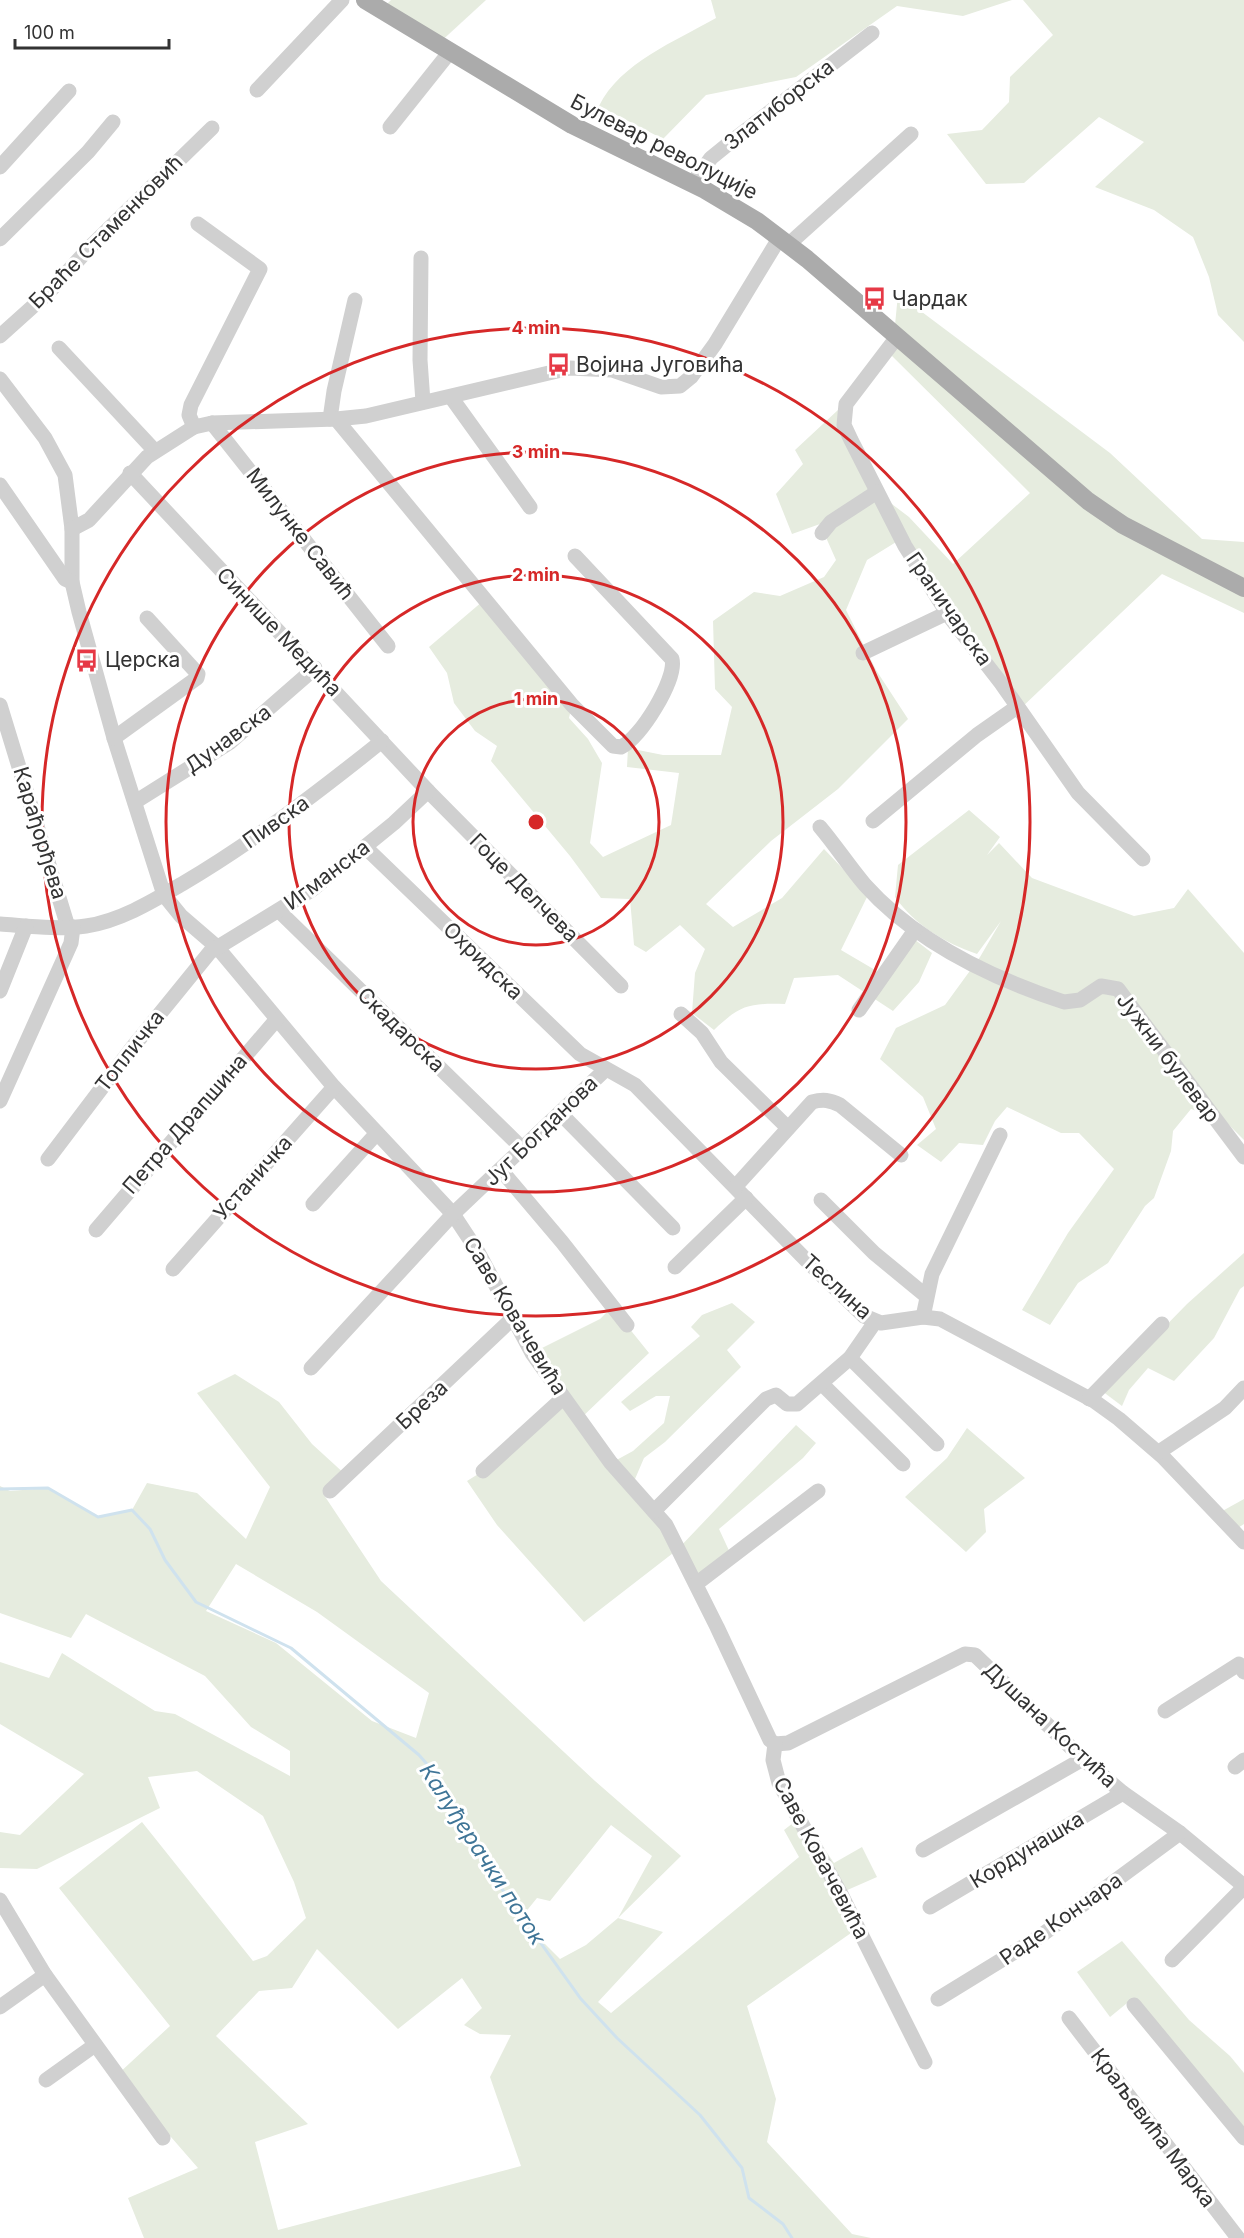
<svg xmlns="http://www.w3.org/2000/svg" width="1244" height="2238" viewBox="0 0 1244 2238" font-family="Inter,sans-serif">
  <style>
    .green { fill: #e6ecdf; fill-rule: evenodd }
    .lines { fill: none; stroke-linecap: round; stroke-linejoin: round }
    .stream { stroke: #cfe2ee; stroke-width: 3 }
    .minor { stroke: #d0d0d0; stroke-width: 15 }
    .major { stroke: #ababab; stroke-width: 18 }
    .ring { fill: none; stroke: #d62828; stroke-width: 3 }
    .labels { text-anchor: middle; stroke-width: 6; stroke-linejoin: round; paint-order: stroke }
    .street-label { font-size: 21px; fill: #333; stroke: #fff }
    .poi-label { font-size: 21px; fill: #333; stroke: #fff; text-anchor: start }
    .water-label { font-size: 22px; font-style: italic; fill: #3f7597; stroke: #fff }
    .centre { fill: #d62828; stroke: #fff; stroke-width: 3 }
    .ring-label { font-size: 18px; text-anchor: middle; font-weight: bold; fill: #d62828; stroke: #fff; stroke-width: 6; stroke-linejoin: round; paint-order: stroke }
  </style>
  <rect width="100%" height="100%" fill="#fff"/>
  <g class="green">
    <polygon points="391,0 486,0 437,45 381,10"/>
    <path d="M711,0H1012L963,16L897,6L796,77L706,95L663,139L599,106C620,63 676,41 716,18Z"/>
    <polygon points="1023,0 1244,0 1244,342 1218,315 1209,277 1193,237 1154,210 1095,187 1144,142 1099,117 1024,183 986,184 947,134 982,130 1009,102 1010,77 1053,35"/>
    <path d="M898,294L1110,453L1202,539L1244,542V613L1162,574L1019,710L901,539L867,560L846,610L876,670L908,719L838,789L771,841L706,904L733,927L782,898L824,849L868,895L841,950L887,977L914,939L932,953L919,982L893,1011L838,975L794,978L785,1004C749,1003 740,1005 714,1030L692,1013L695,973L705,949L680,925L646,952L634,945L630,899L601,898L570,856L491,761L497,746L475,731L454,703L447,673L429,647L483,601L572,705L569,718L588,739L602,763L590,843L603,857L671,825L679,773L627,767L628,748L663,755H721L732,707L715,689L713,621L754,592L780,596L824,577L836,560L820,524L792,534L776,494L803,464L795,450L838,410L880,495L909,517L953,564L1030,493L892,356Z"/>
    <path d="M969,810L1000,837L987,855L999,843L1032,878L1134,916L1174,908L1188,889L1244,953V1140L1225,1121L1191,1109L1173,1131L1171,1151L1154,1198L1145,1206L1108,1263L1078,1283L1050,1325L1022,1310L1068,1233L1114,1169L1079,1133H1061L1007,1107L995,1121L983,1145L959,1143L941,1162L917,1145L936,1129L923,1097L880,1059L896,1028L945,1005L980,957L1001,921L977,954C945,943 915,925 895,897L898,865Z"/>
    <polygon points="1244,1253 1244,1286 1240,1289 1214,1338 1174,1381 1148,1368 1129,1390 1122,1406 1102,1391 1187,1304"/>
    <polygon points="732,1303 755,1322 727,1350 741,1367 665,1442 644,1458 632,1486 678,1549 796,1425 816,1443 803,1458 719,1529 732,1557 696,1584 677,1550 584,1622 497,1525 467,1481 483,1471 563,1398 532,1353 600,1319 612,1307 649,1353 579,1420 611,1463 633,1451 664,1423 670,1396 656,1396 630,1411 621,1402 700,1336 691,1327 702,1315"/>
    <path d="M235,1374L279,1402L312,1444L347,1476L324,1495L381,1581L595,1781L681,1856L618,1918L663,1932L598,2002L611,2013L799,1857L784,1830L802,1816L834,1863L862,1847L877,1877L836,1895L851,1933L747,2006L776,2099L767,2142L852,2234L871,2238H144L128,2198L198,2168L117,2075L170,2026L59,1888L142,1822L253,1961L267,1956L306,1918L294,1882L263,1816L197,1771L148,1777L160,1808L37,1869L0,1868V1832L20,1835L84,1774L0,1724V1662L49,1678L62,1653L155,1711L175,1714L290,1776V1751L251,1727L205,1676L86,1614L71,1638L0,1613V1486L10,1491L48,1488L98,1517L132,1510L147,1483L197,1493L246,1539L270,1487L197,1393ZM236,1564L317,1612L429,1693L416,1738L372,1721L276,1643L206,1611ZM611,1825L652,1856L618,1918L586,1945L560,1959L520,1919L537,1898L550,1901ZM317,1949L398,2029L462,1978L482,2008L464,2025L480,2034L511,2035L490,2077L521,2166L278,2230L255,2142L308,2124L216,2036L259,1991L292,1988Z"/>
    <polygon points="967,1428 1025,1478 984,1509 986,1532 966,1552 905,1497 947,1458"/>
    <polygon points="1244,1499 1244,1524 1233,1531 1217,1514"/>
    <polygon points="1122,1941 1189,2020 1230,2056 1244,2073 1244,2135 1132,1999 1110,2017 1077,1972"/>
  </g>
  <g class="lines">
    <polyline class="stream" points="0,1489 48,1488 98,1517 132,1510 150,1529 165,1560 196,1602 291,1648 419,1755 440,1779 502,1889 581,1999 617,2038 700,2115 742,2168 749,2198 783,2224 792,2238"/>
    <g class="minor">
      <polyline points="257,90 342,0"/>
      <polyline points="390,127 449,53"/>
      <polyline points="0,167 69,91"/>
      <polyline points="692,184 711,158 727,145 872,33"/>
      <polyline points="0,239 88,152 113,122"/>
      <polyline points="789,244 911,134"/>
      <polyline points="421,258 420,360 423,402"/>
      <polyline points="0,336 49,292 92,245 212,128"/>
      <polyline points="897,337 846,404 844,425 851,440 905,546 949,616 1001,683 1078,793 1143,859"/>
      <polyline points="59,348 155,451"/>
      <polyline points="0,379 45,438 65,475 72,529 72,582 79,612 114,738 164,895 181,916 217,947 334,1087 453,1214 478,1252 532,1353 611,1463 666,1525 717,1627 770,1740 775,1744"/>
      <polyline points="451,397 530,507"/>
      <polyline points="330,419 334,391 355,300"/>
      <path d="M336,419L572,705L613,746L621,747C640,739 677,679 672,659L575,556"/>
      <polyline points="212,423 388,646"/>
      <polyline points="194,427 189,415 191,405 260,269 198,224"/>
      <polyline points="130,473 428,791 621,986"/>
      <polyline points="0,485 65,579 72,582"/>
      <polyline points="72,529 89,520 147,457 194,427 212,423 336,419 366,416 570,368 612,370 661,387 680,386 691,377 715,344 780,237"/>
      <polyline points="822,533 831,522 877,492"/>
      <polyline points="863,653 947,613"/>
      <polyline points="0,705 68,927"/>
      <polyline points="114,738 197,678 198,674 147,618"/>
      <polyline points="135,802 229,743 315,668"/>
      <polyline points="873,821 977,735 1017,707"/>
      <path d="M820,827C836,846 849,866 865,885C917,943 991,978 1064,1002L1080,1000L1101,986L1118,989L1244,1157"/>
      <polyline points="365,847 580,1054 635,1085 810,1264 864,1316 881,1323 923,1317 940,1319 1094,1401 1119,1419 1163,1457 1244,1542"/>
      <polyline points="280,912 522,1148"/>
      <path d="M0,924C28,926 59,930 86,926C120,921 153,901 182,884C253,842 317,793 382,741"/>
      <polyline points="0,991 26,926"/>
      <polyline points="859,1010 915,930"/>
      <polyline points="681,1014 702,1033 721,1062 788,1128"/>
      <polyline points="0,1101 71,943 73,927"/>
      <polyline points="560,1113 673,1228"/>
      <polyline points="48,1159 132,1048 210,952 313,889 394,823 428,791"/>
      <polyline points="501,1170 562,1242 627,1325"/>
      <path d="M736,1186L812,1102C823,1099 830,1100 840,1105L901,1155"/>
      <polyline points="821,1200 874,1253 925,1295"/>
      <polyline points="313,1204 377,1133"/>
      <polyline points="96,1230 276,1020"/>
      <polyline points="675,1267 746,1198"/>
      <polyline points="173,1269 334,1087"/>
      <polyline points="923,1317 932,1274 1000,1135"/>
      <polyline points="850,1358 937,1444"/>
      <polyline points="311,1368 453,1214 605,1070"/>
      <polyline points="822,1384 903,1464"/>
      <polyline points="1089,1399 1162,1324"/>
      <polyline points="1159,1452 1225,1408 1244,1388"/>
      <polyline points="483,1471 563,1398"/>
      <polyline points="330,1491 513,1318"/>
      <polyline points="654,1511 766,1399 776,1395 787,1404 797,1404 850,1358 875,1322"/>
      <polyline points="696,1584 818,1491"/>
      <polyline points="1165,1711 1239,1664 1244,1672"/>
      <polyline points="775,1744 788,1743 965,1654 975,1655 1083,1759 1123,1793 1180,1833 1244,1886"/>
      <polyline points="775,1744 773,1760 779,1783 842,1896 925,2062"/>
      <polyline points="1235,1767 1244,1760"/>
      <polyline points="923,1850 1083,1759"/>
      <polyline points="0,1900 45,1975 163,2138"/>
      <polyline points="930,1907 1123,1793"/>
      <polyline points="1172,1960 1244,1887"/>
      <polyline points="938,1999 1039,1937 1180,1833"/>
      <polyline points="1134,2005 1244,2138"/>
      <polyline points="0,2007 45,1975"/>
      <polyline points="1069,2018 1238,2238"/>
      <polyline points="46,2080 95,2045"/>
    </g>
    <polyline class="major" points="365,0 572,125 705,190 757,221 807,259 1088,501 1123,525 1244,588"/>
  </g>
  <g class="ring">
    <circle cx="536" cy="822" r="123"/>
    <circle cx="536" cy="822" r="247"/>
    <circle cx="536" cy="822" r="370"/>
    <circle cx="536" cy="822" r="494"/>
  </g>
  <defs>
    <symbol id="bus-bare" viewBox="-9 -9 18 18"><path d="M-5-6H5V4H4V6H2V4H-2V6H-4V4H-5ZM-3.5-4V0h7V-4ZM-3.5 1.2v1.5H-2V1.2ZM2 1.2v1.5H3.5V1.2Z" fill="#e63946" stroke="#fff" stroke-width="2.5" paint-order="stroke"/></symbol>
  </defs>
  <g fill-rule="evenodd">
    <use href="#bus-bare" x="858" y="282" width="33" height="33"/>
    <use href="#bus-bare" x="542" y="348" width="33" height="33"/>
    <use href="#bus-bare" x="70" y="644" width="33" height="33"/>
  </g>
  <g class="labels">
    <g class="street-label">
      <text transform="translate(779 105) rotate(-38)" y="7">Златиборска</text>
      <text transform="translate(664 147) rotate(27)" y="7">Булевар револуције</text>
      <text transform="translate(106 232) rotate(-45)" y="7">Браће Стаменковић</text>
      <text transform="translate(300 534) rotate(52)" y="7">Милунке Савић</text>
      <text transform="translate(949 609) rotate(55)" y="7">Граничарска</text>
      <text transform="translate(279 632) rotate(46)" y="7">Синише Медића</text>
      <text transform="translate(228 739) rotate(-36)" y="7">Дунавска</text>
      <text transform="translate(276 822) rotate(-35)" y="7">Пивска</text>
      <text transform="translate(40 833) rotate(73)" y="7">Карађорђева</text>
      <text transform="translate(327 875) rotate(-37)" y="7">Игманска</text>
      <text transform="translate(524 888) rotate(45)" y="7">Гоце Делчева</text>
      <text transform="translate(483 961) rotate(44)" y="7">Охридска</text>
      <text transform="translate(401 1030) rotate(44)" y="7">Скадарска</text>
      <text transform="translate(130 1051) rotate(-52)" y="7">Топличка</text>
      <text transform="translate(1168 1058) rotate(53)" y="7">Јужни булевар</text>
      <text transform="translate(185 1124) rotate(-49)" y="7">Петра Драпшина</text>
      <text transform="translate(541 1131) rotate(-44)" y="7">Југ Богданова</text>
      <text transform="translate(253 1178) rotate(-48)" y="7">Устаничка</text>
      <text transform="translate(837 1287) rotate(42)" y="7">Теслина</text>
      <text transform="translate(515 1316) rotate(59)" y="7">Саве Ковачевића</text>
      <text transform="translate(422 1405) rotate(-43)" y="7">Бреза</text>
      <text transform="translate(1050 1725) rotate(43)" y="7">Душана Костића</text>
      <text transform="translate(1027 1850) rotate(-31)" y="7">Кордунашка</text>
      <text transform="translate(821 1858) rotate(62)" y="7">Саве Ковачевића</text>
      <text transform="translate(1061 1919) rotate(-35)" y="7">Раде Кончара</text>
      <text transform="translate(1153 2128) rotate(53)" y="7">Краљевића Марка</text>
    </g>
    <g class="poi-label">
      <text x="892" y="306">Чардак</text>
      <text x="576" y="372">Војина Југовића</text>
      <text x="105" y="667">Церска</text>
    </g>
    <g class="water-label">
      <text transform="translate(483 1854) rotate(57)" y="8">Калуђерачки поток</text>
    </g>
  </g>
  <circle cx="536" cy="822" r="9" class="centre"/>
  <g class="ring-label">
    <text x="536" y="334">4 min</text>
    <text x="536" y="458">3 min</text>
    <text x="536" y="581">2 min</text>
    <text x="536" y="705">1 min</text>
  </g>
  <path d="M15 39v9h154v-9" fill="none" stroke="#333333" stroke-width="3"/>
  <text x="24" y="39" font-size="18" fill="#333333" stroke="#ffffff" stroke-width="4.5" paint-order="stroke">100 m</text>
</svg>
